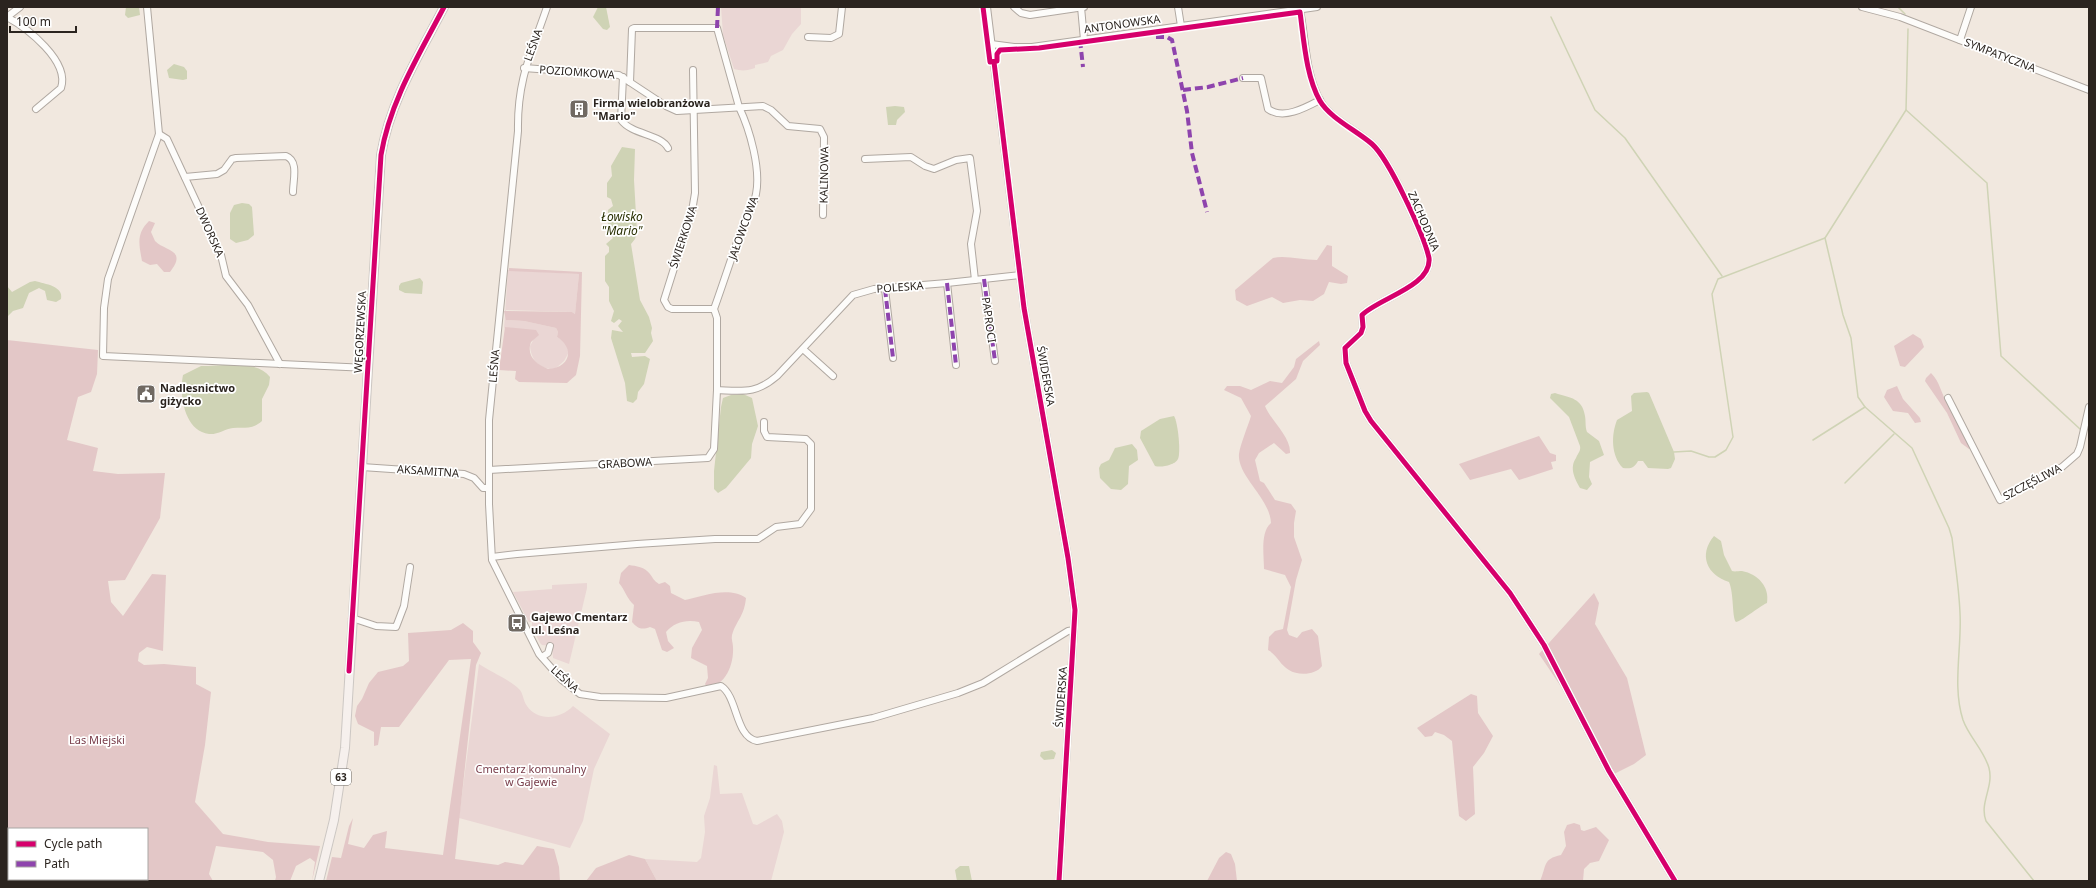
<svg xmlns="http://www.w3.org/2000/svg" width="2096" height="888" viewBox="0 0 2096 888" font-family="'Noto Sans',sans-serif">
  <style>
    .green { fill: #ead6d4 }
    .forest { fill: #e3c7c7 }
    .water { fill: #cfd3b5 }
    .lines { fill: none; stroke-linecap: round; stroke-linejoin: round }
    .stream { stroke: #cfd3b5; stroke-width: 1.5 }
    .minor-casing { stroke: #b0a8a1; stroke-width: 8 }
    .major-casing { stroke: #ccc7c3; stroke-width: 10 }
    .minor { stroke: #fdfcfa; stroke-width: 6 }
    .major { stroke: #f6f0ed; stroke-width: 8 }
    .quiet { stroke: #8e44ad; stroke-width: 4; stroke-dasharray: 8 4; stroke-linecap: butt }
    .cycleway-casing { stroke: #fff; stroke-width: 8 }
    .cycleway { stroke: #d6006c; stroke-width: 5 }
    .labels { text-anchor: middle; stroke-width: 3.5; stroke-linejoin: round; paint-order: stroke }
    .shield { fill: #fff; stroke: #6b6662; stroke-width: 1 }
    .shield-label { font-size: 10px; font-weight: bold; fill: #2b241f }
    .street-label { font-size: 11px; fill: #2b241f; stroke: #fff }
    .poi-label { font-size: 11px; font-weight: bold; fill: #2b241f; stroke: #fff; text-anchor: start }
    .park-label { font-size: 11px; fill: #793e4b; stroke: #fff }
    .water-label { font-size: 12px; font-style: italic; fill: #282f01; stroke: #fff }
  </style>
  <rect width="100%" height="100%" fill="#f1e8df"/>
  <g class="green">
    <path d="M721,7H801V24L792,34L783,50L771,56L768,62L755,65V68C747,71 741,71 734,69L723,35Z"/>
    <path d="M508,270L579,274L575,314L572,312L506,310V320L524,321L556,328L558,332L557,337L567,343L569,352L564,361L555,369C540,370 531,360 530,346L535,337L505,327L504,329Z"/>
    <polygon points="587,583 587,588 569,664 553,658 552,646 542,645 540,643 532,627 532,622 529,622 513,592 552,589 552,585"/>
    <path d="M479,664C488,670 513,682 519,689C523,692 523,701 527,706C538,722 561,719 573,706L610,734L594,769L583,821L570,848L459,818Z"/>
    <polygon points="714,765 717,766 720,794 742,793 753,824 757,825 777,814 782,821 784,832 771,881 657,881 645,859 697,862 701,858 705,832 704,816 710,798"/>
  </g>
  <g class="forest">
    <path d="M149,221L155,223L151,232C152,234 154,239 155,241C164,251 188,249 170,272H164L157,264L150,265L142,261C139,244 136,234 149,221Z"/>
    <path d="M1327,245L1332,246V266L1348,276L1347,283L1341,284L1329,282L1324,294L1313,301L1300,300L1283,303L1272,297L1247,306L1236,300L1235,290L1273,258C1285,255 1302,260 1317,260Z"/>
    <path d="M509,268L582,272L580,356L576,375L567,383L519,382L515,379L516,371L499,370L505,327L536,330L539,335L531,342C526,356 536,364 548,369C569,368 576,349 557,337L558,332L556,328L524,321L506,320L504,311L572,312L575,314L579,274L509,271Z"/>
    <polygon points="1913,334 1921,339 1924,347 1905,367 1900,366 1894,346"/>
    <polygon points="7,340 98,350 97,374 91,392 78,397 67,440 98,448 93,471 118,474 165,473 160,518 125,580 108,581 111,602 123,616 152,574 166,575 163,651 147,647 139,653 138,661 144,665 164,664 196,667 196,684 211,692 205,745 195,802 223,834 268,842 320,846 312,881 315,862 310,858 296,866 290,881 275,881 276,877 273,860 263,852 216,846 209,874 213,881 98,881 98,879 147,879 147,829 9,829 9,879 88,879 85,881 7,881"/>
    <path d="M1319,341L1320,345L1303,361L1296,379L1265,406C1271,421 1291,437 1290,453L1286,454L1274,443L1259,453L1255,460L1260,481L1264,483L1275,500L1291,504L1296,511L1294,523V537L1302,560L1296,580L1287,630L1289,635L1297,638L1302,632L1312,629L1318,636L1322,666C1316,675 1298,676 1289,670C1280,665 1277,655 1268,650L1269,637L1275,631L1283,629L1291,587L1285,575L1264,569C1264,556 1260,532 1271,523C1270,498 1237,476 1239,454C1240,445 1248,426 1251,416L1241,398L1224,390L1227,386H1240L1251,390L1270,381L1282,383L1294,367L1296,359Z"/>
    <path d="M1931,373C1940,382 1941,393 1947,403C1956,418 1970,428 1975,445L1969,449L1961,443L1947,413L1925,381L1926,378Z"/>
    <polygon points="1897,386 1903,399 1920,418 1921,422 1915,423 1908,413 1893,411 1884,397 1887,390"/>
    <polygon points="1539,436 1550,453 1556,455 1556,461 1551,462 1553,469 1519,480 1511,469 1470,480 1459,464"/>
    <path d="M629,565C636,566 645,567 650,574C653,578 654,581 659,584L665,582L670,586L671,593L685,600C703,596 729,586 746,598C744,617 737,619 732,635C731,639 733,643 733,647C734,664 726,686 707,687L705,684L708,678L707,666L691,658L692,648L702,630L699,622C687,619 674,622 666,632L668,641L674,648L667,652L662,650L655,629L650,627C642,630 638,629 632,622L634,605C627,599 625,590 619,583L621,573Z"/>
    <polygon points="1594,593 1599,603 1595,624 1627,678 1646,755 1634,764 1610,776 1564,691 1539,654"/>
    <polygon points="463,623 473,631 473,642 481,653 476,665 455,859 498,865 505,862 523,865 537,846 554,849 559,867 560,881 326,881 332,857 341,858 349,826 353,818 348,844 364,848 373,835 387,831 385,848 443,855 471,659 449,660 399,727 381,727 378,745 374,746 374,732 358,724 355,716 357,706 362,699 369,683 378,672 403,666 409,661 408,633 451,630"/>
    <polygon points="1471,694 1477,696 1478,713 1493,736 1484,753 1473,767 1475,814 1466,821 1459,816 1452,741 1444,735 1435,732 1432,736 1425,737 1417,728"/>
    <path d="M1574,823L1580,825L1581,830L1584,831L1596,827L1609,840L1599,861L1590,863L1584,869L1583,881H1540C1547,866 1542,859 1561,855L1566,846L1564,832L1567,825Z"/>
    <polygon points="1226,852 1231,854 1235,864 1237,881 1207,881 1219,858"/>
    <polygon points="629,855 645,859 657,881 586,881 596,868"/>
  </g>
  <g class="water">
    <polygon points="126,7 139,7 140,15 128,18 125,15"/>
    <polygon points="598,7 606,7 610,27 607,30 603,29 593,17"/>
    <polygon points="174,64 184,67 187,71 187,79 183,80 169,78 167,70"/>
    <polygon points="895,106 904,107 905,112 897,120 896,125 888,125 886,107"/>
    <polygon points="622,147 635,149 634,180 637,232 635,239 631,244 640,300 649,317 652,328 651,333 653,341 645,353 631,353 632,357 645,356 650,359 644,384 638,392 637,399 633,403 627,401 625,383 611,338 612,330 623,332 618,326 622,321 619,319 614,323 611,321 614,311 609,301 609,287 605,281 605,256 609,252 609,247 606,244 613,238 608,231 608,210 613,206 611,199 607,197 607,183 612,176 611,166"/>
    <polygon points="242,203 249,204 252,207 254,235 248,240 236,243 230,239 230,213 234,205"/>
    <polygon points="420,278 423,282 422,294 405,293 399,290 399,286 401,283"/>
    <path d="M35,281C45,284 64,286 61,299L56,302L47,300L45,291L39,288L29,293L23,308L13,311L7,317V286L12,292L30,282Z"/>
    <path d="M201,366C222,366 256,359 270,377L269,385L262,399V421C252,430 244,427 233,428C225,429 217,435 209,434C184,431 179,394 183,375Z"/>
    <path d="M1647,392L1649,393L1674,452L1675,459L1671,468L1668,469L1648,468L1643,461H1638C1634,468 1631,469 1623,468C1611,456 1611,435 1617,420L1632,411L1631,396L1634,393Z"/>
    <path d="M1555,393C1571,398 1582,398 1585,416C1586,421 1585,427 1587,432L1599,441L1604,455L1590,462L1589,477L1592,484L1587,490L1580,488C1575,479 1569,468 1576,458C1578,453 1581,451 1580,446L1569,417L1550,398L1551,394Z"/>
    <polygon points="743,394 752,398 758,426 752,444 751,458 726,488 718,493 714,489 714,471 721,407 723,398 731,395"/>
    <path d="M1174,416C1178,422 1181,453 1178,459C1175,465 1161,468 1155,466L1140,438L1141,431L1160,419Z"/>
    <polygon points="1132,444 1137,450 1138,460 1129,466 1128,484 1121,490 1111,489 1100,478 1099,468 1101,464 1109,460 1115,448"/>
    <path d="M1714,536L1721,541L1724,555L1732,571C1735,572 1738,571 1742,571C1758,574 1770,587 1767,603C1758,607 1741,622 1736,622C1732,618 1734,593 1729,582C1707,575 1698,555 1714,536Z"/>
    <polygon points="1052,750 1056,753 1054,759 1044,760 1040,756 1041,752"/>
    <polygon points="960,866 969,866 972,881 957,881 955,870"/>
  </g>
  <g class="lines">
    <g class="stream">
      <polyline points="1898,7 1905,14"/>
      <polyline points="1551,17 1595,110 1625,138 1722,276"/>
      <polyline points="1908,29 1906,110 1987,183 2001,356 2080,429"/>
      <path d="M1906,110L1825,238L1843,315L1851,338L1858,397L1865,407L1912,448L1949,528L1952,538C1955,563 1959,588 1960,613C1962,648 1952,686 1963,720C1969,737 1984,750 1989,768C1994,787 1979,803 1986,821L2034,881"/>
      <polyline points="1813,440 1865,407"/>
      <polyline points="1674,452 1691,451 1709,457 1715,457 1726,450 1733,437 1712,294 1718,279 1825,238"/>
      <polyline points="1845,483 1894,434"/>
    </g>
    <defs>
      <g id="minor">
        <polyline points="147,7 159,134 108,279 104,308 103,356 368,368"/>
        <path d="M547,7C531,54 517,80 518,131L489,420V504L492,560L539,654L562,680L580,694L600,697L666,698L721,686C738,697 735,737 757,741L873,718L958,693L983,683L1068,631L1074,630"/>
        <polyline points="987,7 1024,308 1068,558 1075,610 1059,881"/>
        <polyline points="1014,7 1021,13 1030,15 1084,7"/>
        <polyline points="1081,7 1084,40"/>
        <polyline points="1178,7 1181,26"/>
        <polyline points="1862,7 1900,17 2089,90"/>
        <path d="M1300,10C1306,40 1305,75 1321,102C1330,118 1358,131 1372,144C1389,159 1424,235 1429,258C1432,286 1379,298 1362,315L1363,327L1361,333L1345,348L1346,363L1365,411L1371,421L1510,593L1544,645L1609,771L1675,881"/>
        <path d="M7,17C27,28 70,61 61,88L36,109"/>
        <polyline points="7,17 20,7"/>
        <polyline points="808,37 831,38 839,34 842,7"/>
        <polyline points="1960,40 1971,7"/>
        <polyline points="991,44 1014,47 1032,47 1317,7"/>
        <polyline points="524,68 619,75 666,106 677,111 763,106 771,110 788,126 820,129 824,137 823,215"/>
        <polyline points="693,70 695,193 692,211 664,300 668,307 672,309 714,309"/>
        <path d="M623,77L621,120C632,135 661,134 668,148"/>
        <path d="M1243,78H1261L1268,109C1283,120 1305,108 1320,100"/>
        <polyline points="159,134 167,139 221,255 226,276 248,305 280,364"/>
        <polyline points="865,159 911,157 925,166 934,169 956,160 970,158 977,211 971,244 975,280"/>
        <path d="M185,177L217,174L224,170L232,159L236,158L286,156C299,161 293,180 293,192"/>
        <polyline points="984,279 995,361"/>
        <polyline points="947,283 956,365"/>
        <polyline points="885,289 893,358"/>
        <polyline points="803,349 833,376"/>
        <path d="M717,390C744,391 756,394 777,376L853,295L874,289L947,283L1020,275"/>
        <polyline points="1948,398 2000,500 2062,467 2077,454 2080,447 2089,407"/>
        <polyline points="362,467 464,474 474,478 483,488 489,488"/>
        <path d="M489,470L708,458L714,449L717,390V318L714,309C724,281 733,253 743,225C747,214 754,206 756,194C761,169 750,130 739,107L717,28H634L632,29L630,82"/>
        <polyline points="492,557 517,554 637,544 715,539 758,539 776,527 800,524 811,509 811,444 806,439 767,437 764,431 764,422"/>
        <polyline points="352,618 376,626 396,627 404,606 410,567"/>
        <polyline points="542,657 548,653 550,646"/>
      </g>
      <path id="major" d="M319,881L334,820L345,748L381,155C390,101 419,55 444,7"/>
    </defs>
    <use href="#minor" class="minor-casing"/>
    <use href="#major" class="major-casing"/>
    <use href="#minor" class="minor"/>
    <use href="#major" class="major"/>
    <g class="quiet">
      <polyline points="717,28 718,7"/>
      <polyline points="1156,37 1167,37 1172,40 1187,111 1192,153 1207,212"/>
      <polyline points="1080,40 1083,67"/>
      <polyline points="1183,90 1208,87 1243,78"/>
      <polyline points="984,279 995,361"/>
      <polyline points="947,283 956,365"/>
      <polyline points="885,289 893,358"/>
    </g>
    <defs>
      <g id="cycleway">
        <path d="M983,7L990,62L997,61V54L1000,50L1039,48L1300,12C1304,41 1306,76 1320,101C1330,118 1357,131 1372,144C1389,159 1424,235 1429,258C1432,286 1379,298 1362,315L1363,327L1361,333L1345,348L1346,363L1365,411L1371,421L1510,593L1544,645L1609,771L1675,881"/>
        <polyline points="994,62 1024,308 1068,558 1075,610 1059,881"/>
        <path d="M349,671L381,155C390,101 419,55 444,7"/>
      </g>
    </defs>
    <use href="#cycleway" class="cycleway-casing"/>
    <use href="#cycleway" class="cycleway"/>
  </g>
  <defs>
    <symbol id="building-square" viewBox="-11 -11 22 22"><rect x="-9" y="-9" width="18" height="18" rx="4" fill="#706962" stroke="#fff"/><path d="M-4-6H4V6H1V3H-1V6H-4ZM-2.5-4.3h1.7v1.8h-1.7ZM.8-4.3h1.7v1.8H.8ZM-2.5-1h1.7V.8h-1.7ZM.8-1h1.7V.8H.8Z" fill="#fff"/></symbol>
    <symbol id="civic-square" viewBox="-11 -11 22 22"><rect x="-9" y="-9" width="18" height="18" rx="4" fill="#706962" stroke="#fff"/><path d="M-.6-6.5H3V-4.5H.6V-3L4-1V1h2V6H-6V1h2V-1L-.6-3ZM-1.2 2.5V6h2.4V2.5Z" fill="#fff"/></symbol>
    <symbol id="bus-square" viewBox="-11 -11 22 22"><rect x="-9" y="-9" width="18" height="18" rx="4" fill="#706962" stroke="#fff"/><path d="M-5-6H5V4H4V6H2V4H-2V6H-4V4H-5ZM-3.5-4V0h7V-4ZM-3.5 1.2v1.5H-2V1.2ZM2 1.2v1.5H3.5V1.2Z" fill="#fff"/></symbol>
  </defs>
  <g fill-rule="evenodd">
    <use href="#building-square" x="568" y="98" width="22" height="22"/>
    <use href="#civic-square" x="135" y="383" width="22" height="22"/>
    <use href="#bus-square" x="506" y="612" width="22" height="22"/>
  </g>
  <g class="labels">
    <rect class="shield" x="331" y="769" width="20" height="16" rx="3"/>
    <g class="shield-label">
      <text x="341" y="781">63</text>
    </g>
    <g class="street-label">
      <text transform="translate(1122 24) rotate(-8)" y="4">ANTONOWSKA</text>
      <text transform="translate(533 45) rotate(-70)" y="4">LEŚNA</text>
      <text transform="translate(2000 55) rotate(21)" y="4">SYMPATYCZNA</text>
      <text transform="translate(577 72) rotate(4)" y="4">POZIOMKOWA</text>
      <text transform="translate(824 175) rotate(-89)" y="4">KALINOWA</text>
      <text transform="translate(1424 221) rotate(67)" y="4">ZACHODNIA</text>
      <text transform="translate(743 228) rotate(-70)" y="4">JAŁOWCOWA</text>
      <text transform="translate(210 232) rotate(66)" y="4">DWORSKA</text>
      <text transform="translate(683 237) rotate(-72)" y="4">ŚWIERKOWA</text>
      <text transform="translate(900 287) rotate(-4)" y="4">POLESKA</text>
      <text transform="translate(989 320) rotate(82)" y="4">PAPROCI</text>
      <text transform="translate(360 332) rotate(-87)" y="4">WĘGORZEWSKA</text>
      <text transform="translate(494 366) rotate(-85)" y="4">LEŚNA</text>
      <text transform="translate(1046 376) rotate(80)" y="4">ŚWIDERSKA</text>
      <text transform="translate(625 463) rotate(-3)" y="4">GRABOWA</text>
      <text transform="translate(428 471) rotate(4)" y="4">AKSAMITNA</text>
      <text transform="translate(2032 482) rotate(-28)" y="4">SZCZĘŚLIWA</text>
      <text transform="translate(565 679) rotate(42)" y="4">LEŚNA</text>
      <text transform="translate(1061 697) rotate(-86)" y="4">ŚWIDERSKA</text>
    </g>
    <g class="poi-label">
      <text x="593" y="107">Firma wielobranżowa<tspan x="593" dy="13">"Mario"</tspan></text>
      <text x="160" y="392">Nadlesnictwo<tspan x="160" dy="13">giżycko</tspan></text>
      <text x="531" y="621">Gajewo Cmentarz<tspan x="531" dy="13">ul. Leśna</tspan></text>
    </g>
    <g class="park-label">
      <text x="97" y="744">Las Miejski</text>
      <text x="531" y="773">Cmentarz komunalny<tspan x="531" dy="13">w Gajewie</tspan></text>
    </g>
    <g class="water-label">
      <text x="622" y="221">Łowisko<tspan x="622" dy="14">"Mario"</tspan></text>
    </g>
  </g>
  <rect width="2096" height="888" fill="none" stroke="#2b241f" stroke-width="16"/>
  <rect x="8" y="828" width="140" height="52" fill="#ffffff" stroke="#aaa7a5"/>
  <rect x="16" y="841" width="20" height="6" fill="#d6006c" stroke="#aaa7a5"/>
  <text x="44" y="848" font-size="12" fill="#2b241f">Cycle path</text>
  <rect x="16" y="861" width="20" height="6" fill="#8e44ad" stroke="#aaa7a5"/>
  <text x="44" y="868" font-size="12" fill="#2b241f">Path</text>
  <path d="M10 26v6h66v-6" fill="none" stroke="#2b241f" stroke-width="2"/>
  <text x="16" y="26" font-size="12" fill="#2b241f" stroke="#ffffff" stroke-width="3" paint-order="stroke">100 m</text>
</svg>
